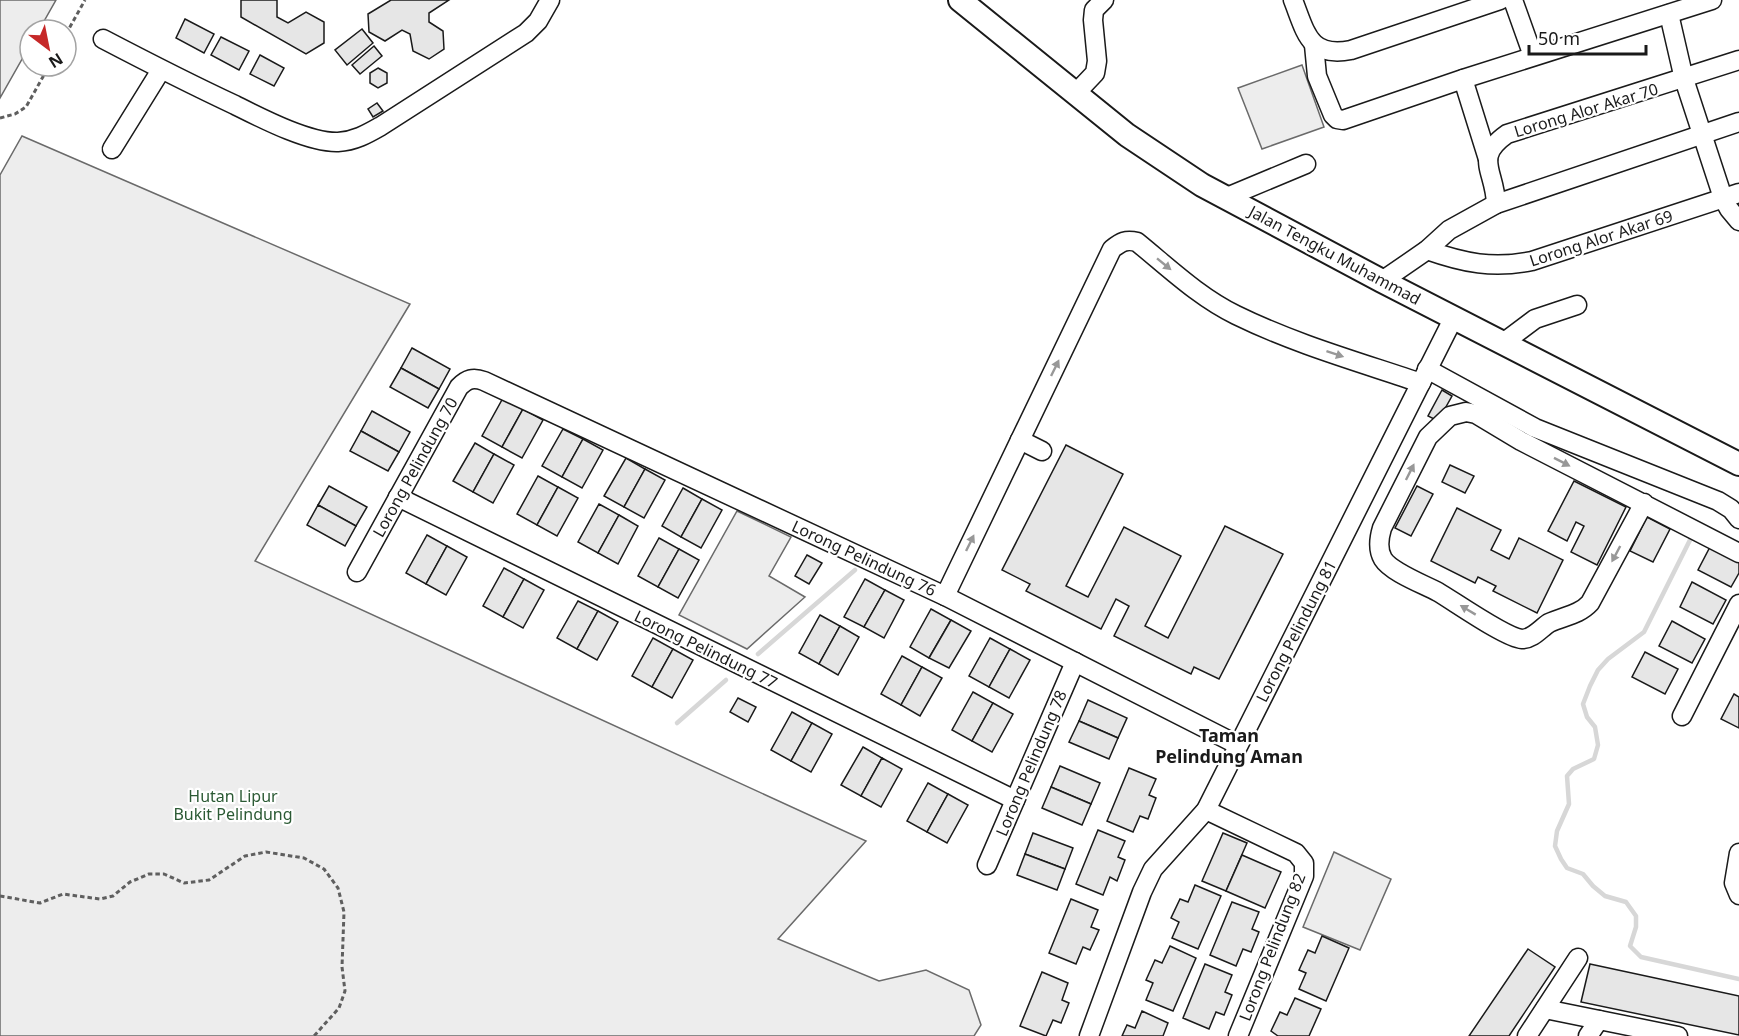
<svg xmlns="http://www.w3.org/2000/svg" width="1739" height="1036" viewBox="0 0 1739 1036" font-family="'Noto Sans',sans-serif">
  <style>
    .built { fill: #ededed; stroke: #6a6a6a; stroke-width: 1.5 }
    .lines { fill: none; stroke-linecap: round; stroke-linejoin: round }
    .stream { stroke: #d7d7d7; stroke-width: 4.5 }
    .building { fill: #e6e6e6; stroke: #1a1a1a; stroke-width: 1.5 }
    .minor-casing { stroke: #1a1a1a; stroke-width: 21 }
    .major-casing { stroke: #1a1a1a; stroke-width: 26 }
    .path { stroke: #5f5f5f; stroke-width: 3; stroke-dasharray: 4.5 3; stroke-linecap: butt }
    .minor { stroke: #fff; stroke-width: 18 }
    .major { stroke: #fff; stroke-width: 22 }
    .oneway { fill: #989898 }
    .labels { text-anchor: middle; stroke-width: 4.5; stroke-linejoin: round; paint-order: stroke }
    .street-label { font-size: 16px; fill: #1a1a1a; stroke: #fff }
    .park-label { font-size: 16px; fill: #2b5a34; stroke: #fff }
    .neighbourhood-label { font-size: 18px; font-weight: bold; fill: #1a1a1a; stroke: #fff }
  </style>
  <rect width="100%" height="100%" fill="#fff"/>
  <g class="built">
    <polygon points="0,0 56,0 39,30 30,30 30,45 0,98"/>
    <polygon points="1302,65 1324,127 1262,149 1238,88"/>
    <polygon points="22,136 410,304 255,561 866,841 778,939 879,981 926,970 969,990 981,1025 974,1036 0,1036 0,175"/>
    <polygon points="737,511 791,537 769,576 805,597 747,649 679,615"/>
    <polygon points="1334,852 1391,879 1360,950 1303,927"/>
  </g>
  <g class="lines">
    <g class="stream">
      <polyline points="1693,534 1644,632 1608,659 1598,670 1590,686 1583,704 1587,717 1595,727 1598,745 1594,759 1573,769 1567,776 1569,804 1557,831 1555,846 1561,859 1567,868 1583,874 1593,886 1605,896 1626,902 1636,916 1636,927 1630,946 1641,957 1739,979"/>
      <polyline points="758,654 855,570"/>
      <polyline points="677,723 726,680"/>
    </g>
  </g>
  <g class="building">
    <polygon points="241,0 277,0 277,17 288,23 306,12 324,22 324,43 306,54 241,17"/>
    <polygon points="391,0 449,0 429,13 429,22 443,31 444,49 429,59 413,51 410,34 402,30 385,41 369,32 368,14"/>
    <polygon points="185,19 214,34 204,53 176,38"/>
    <polygon points="362,29 373,43 347,65 335,50"/>
    <polygon points="221,37 249,51 239,70 211,55"/>
    <polygon points="374,46 382,56 360,74 352,65"/>
    <polygon points="260,55 284,68 274,86 250,74"/>
    <polygon points="378,68 387,73 387,83 378,88 370,83 370,73"/>
    <polygon points="377,103 383,111 373,117 368,109"/>
    <polygon points="412,348 450,369 439,389 401,368"/>
    <polygon points="401,368 439,389 428,408 390,387"/>
    <polygon points="1442,390 1452,396 1438,421 1428,416"/>
    <polygon points="503,398 523,409 502,447 482,436"/>
    <polygon points="523,409 543,420 522,458 502,447"/>
    <polygon points="372,411 410,432 399,452 361,431"/>
    <polygon points="563,429 583,439 562,477 542,466"/>
    <polygon points="361,431 399,452 388,471 350,451"/>
    <polygon points="583,439 603,450 582,488 562,477"/>
    <polygon points="475,443 494,454 473,492 453,481"/>
    <polygon points="1066,445 1123,474 1066,586 1088,597 1124,527 1181,556 1145,626 1168,638 1225,526 1283,554 1219,679 1194,667 1191,674 1114,636 1129,606 1116,599 1101,629 1026,591 1030,584 1002,570"/>
    <polygon points="494,454 514,465 493,503 473,492"/>
    <polygon points="626,458 645,469 624,507 604,496"/>
    <polygon points="1450,465 1474,476 1465,493 1442,482"/>
    <polygon points="645,469 665,480 644,518 624,507"/>
    <polygon points="538,476 558,487 537,525 517,514"/>
    <polygon points="1574,481 1626,507 1597,565 1571,552 1584,526 1576,522 1567,541 1548,531"/>
    <polygon points="329,486 367,507 356,526 318,505"/>
    <polygon points="1417,486 1433,494 1411,536 1395,528"/>
    <polygon points="558,487 578,498 557,536 537,525"/>
    <polygon points="683,488 702,499 681,537 662,526"/>
    <polygon points="702,499 722,510 701,548 681,537"/>
    <polygon points="599,504 619,515 598,553 578,542"/>
    <polygon points="318,505 356,526 345,546 307,525"/>
    <polygon points="1457,508 1501,530 1491,550 1509,559 1519,538 1563,560 1537,613 1493,591 1496,586 1478,577 1475,583 1431,561"/>
    <polygon points="619,515 638,526 618,564 598,553"/>
    <polygon points="1647,517 1670,529 1653,562 1630,551"/>
    <polygon points="427,535 447,546 426,584 406,573"/>
    <polygon points="659,538 679,549 658,587 638,576"/>
    <polygon points="1711,545 1739,560 1739,573 1731,587 1698,570"/>
    <polygon points="447,546 467,557 446,595 426,584"/>
    <polygon points="679,549 699,560 678,598 658,587"/>
    <polygon points="807,555 822,563 809,584 795,576"/>
    <polygon points="504,568 524,579 503,617 483,606"/>
    <polygon points="524,579 544,590 523,628 503,617"/>
    <polygon points="865,579 885,590 864,627 844,617"/>
    <polygon points="1692,582 1726,600 1713,624 1680,607"/>
    <polygon points="885,590 904,600 884,638 864,627"/>
    <polygon points="578,601 598,611 577,649 557,638"/>
    <polygon points="931,609 951,620 929,658 910,647"/>
    <polygon points="598,611 618,622 597,660 577,649"/>
    <polygon points="820,615 840,626 819,664 799,653"/>
    <polygon points="951,620 971,631 949,668 929,658"/>
    <polygon points="1672,621 1705,639 1692,663 1659,646"/>
    <polygon points="840,626 859,637 838,675 819,664"/>
    <polygon points="653,638 673,649 652,687 632,676"/>
    <polygon points="990,638 1010,649 989,687 969,676"/>
    <polygon points="673,649 693,660 672,698 652,687"/>
    <polygon points="1010,649 1030,660 1009,698 989,687"/>
    <polygon points="1645,652 1678,669 1665,694 1632,677"/>
    <polygon points="902,656 922,667 901,705 881,694"/>
    <polygon points="922,667 942,678 920,716 901,705"/>
    <polygon points="973,692 993,703 972,741 952,730"/>
    <polygon points="1734,694 1739,697 1739,728 1721,719"/>
    <polygon points="738,698 756,707 748,722 730,712"/>
    <polygon points="1088,700 1127,718 1118,738 1079,721"/>
    <polygon points="993,703 1013,714 992,752 972,741"/>
    <polygon points="792,712 812,723 791,761 771,750"/>
    <polygon points="1079,721 1118,738 1109,759 1069,742"/>
    <polygon points="812,723 832,734 811,772 791,761"/>
    <polygon points="863,747 882,758 861,796 841,785"/>
    <polygon points="882,758 902,769 881,807 861,796"/>
    <polygon points="1060,766 1100,783 1091,804 1051,787"/>
    <polygon points="1129,768 1156,779 1149,795 1156,798 1148,819 1140,816 1133,832 1107,821"/>
    <polygon points="928,783 948,794 927,832 907,821"/>
    <polygon points="1051,787 1091,804 1082,825 1042,808"/>
    <polygon points="948,794 968,805 947,843 927,832"/>
    <polygon points="1098,830 1125,841 1118,857 1125,860 1117,881 1110,877 1103,895 1076,884"/>
    <polygon points="1033,833 1073,848 1065,869 1025,854"/>
    <polygon points="1223,833 1247,843 1226,891 1202,881"/>
    <polygon points="1025,854 1065,869 1057,890 1017,875"/>
    <polygon points="1242,855 1281,872 1265,908 1226,891"/>
    <polygon points="1195,885 1221,896 1198,949 1172,938 1179,922 1171,918 1180,899 1188,902"/>
    <polygon points="1071,899 1098,910 1091,927 1099,930 1090,950 1083,947 1076,964 1049,953"/>
    <polygon points="1232,902 1259,912 1252,929 1259,932 1251,952 1243,949 1236,966 1210,955"/>
    <polygon points="1322,936 1349,948 1326,1001 1299,989 1306,973 1299,970 1308,950 1315,953"/>
    <polygon points="1170,946 1196,958 1173,1011 1146,1000 1153,983 1146,980 1155,960 1162,963"/>
    <polygon points="1528,949 1555,967 1509,1036 1469,1036"/>
    <polygon points="1205,964 1232,975 1225,992 1232,995 1224,1015 1216,1012 1209,1029 1183,1018"/>
    <polygon points="1590,964 1739,996 1739,1035 1581,1002"/>
    <polygon points="1042,972 1068,983 1062,1000 1069,1003 1061,1023 1053,1020 1046,1036 1020,1026"/>
    <polygon points="1295,998 1321,1009 1309,1036 1278,1036 1271,1031 1280,1012 1287,1015"/>
    <polygon points="1142,1011 1168,1023 1163,1036 1122,1036 1127,1025 1135,1028"/>
  </g>
  <g class="lines">
    <defs>
      <g id="minor">
        <path d="M1293,0C1306,33 1309,58 1351,50L1500,0"/>
        <polyline points="1513,0 1533,56"/>
        <polyline points="1669,14 1684,79 1723,198 1729,209 1739,221"/>
        <path d="M103,39C147,62 190,84 235,105C261,118 309,143 338,142C355,141 367,134 381,126L526,33L538,21L550,0"/>
        <polyline points="1314,45 1317,76 1333,115 1337,119 1343,120 1463,79 1712,0"/>
        <polyline points="1463,79 1488,159"/>
        <polyline points="1076,93 1095,73 1097,61 1093,20 1094,10 1104,0"/>
        <polyline points="112,149 161,70"/>
        <polyline points="1227,197 1306,164"/>
        <path d="M1496,204C1495,170 1473,158 1507,134L1739,60"/>
        <path d="M1427,250C1464,263 1493,269 1532,261L1739,193"/>
        <polyline points="1382,281 1427,250 1449,230 1496,204 1739,122"/>
        <polyline points="1503,343 1535,319 1577,305"/>
        <polyline points="1427,369 1535,428 1718,501 1731,509 1739,519"/>
        <polyline points="1020,440 1042,451"/>
        <polyline points="398,497 1015,800"/>
        <path d="M1644,503L1590,603C1579,615 1564,616 1549,623C1541,628 1533,639 1522,639C1506,638 1455,602 1438,592C1423,584 1391,572 1383,559C1377,549 1379,538 1382,528L1428,437L1450,416L1466,412L1476,414L1521,441L1739,553"/>
        <path d="M357,572L459,387C467,379 473,377 484,381L945,596L1238,745"/>
        <path d="M945,596L1112,249C1121,242 1126,239 1137,242C1169,268 1199,297 1236,315C1295,344 1359,362 1421,383"/>
        <polyline points="1682,716 1739,604"/>
        <polyline points="1206,810 1296,853 1304,863 1304,876 1238,1036"/>
        <polyline points="1739,853 1734,883 1739,895"/>
        <polyline points="987,865 1075,662"/>
        <polyline points="1545,1009 1678,1036"/>
        <polyline points="1089,1036 1142,892 1153,869 1206,810 1454,317"/>
        <polyline points="1527,1036 1578,958"/>
        <polyline points="1588,1036 1599,1020"/>
      </g>
      <polyline id="major" points="960,0 1127,135 1202,185 1382,281 1739,464"/>
    </defs>
    <use href="#minor" class="minor-casing"/>
    <use href="#major" class="major-casing"/>
    <g class="path">
      <polyline points="66,34 85,0"/>
      <polyline points="0,118 15,114 26,107 49,66"/>
      <polyline points="0,896 40,903 63,894 100,899 113,896 130,882 149,874 164,874 184,883 209,880 245,856 266,852 304,858 324,869 338,888 344,912 342,967 345,991 339,1008 314,1036"/>
    </g>
    <use href="#minor" class="minor"/>
    <use href="#major" class="major"/>
  </g>
  <defs><path id="oneway-solid" d="M-6-.8H1V-3.2L6.5 0L1 3.2V.8H-6Z" transform="scale(1.5)"/></defs>
  <g class="oneway">
    <use href="#oneway-solid" transform="translate(1164 264) rotate(39)"/>
    <use href="#oneway-solid" transform="translate(1335 354) rotate(18)"/>
    <use href="#oneway-solid" transform="translate(1055 368) rotate(-64)"/>
    <use href="#oneway-solid" transform="translate(1562 462) rotate(27)"/>
    <use href="#oneway-solid" transform="translate(1410 472) rotate(-63)"/>
    <use href="#oneway-solid" transform="translate(970 543) rotate(-64)"/>
    <use href="#oneway-solid" transform="translate(1616 554) rotate(118)"/>
    <use href="#oneway-solid" transform="translate(1468 610) rotate(-149)"/>
  </g>
  <g class="labels">
    <g class="street-label">
      <text transform="translate(1586 110) rotate(-17)" y="6">Lorong Alor Akar 70</text>
      <text transform="translate(1601 238) rotate(-18)" y="6">Lorong Alor Akar 69</text>
      <text transform="translate(1335 255) rotate(28)" y="6">Jalan Tengku Muhammad</text>
      <text transform="translate(415 467) rotate(-61)" y="6">Lorong Pelindung 70</text>
      <text transform="translate(864 558) rotate(25)" y="6">Lorong Pelindung 76</text>
      <text transform="translate(1296 631) rotate(-63)" y="6">Lorong Pelindung 81</text>
      <text transform="translate(706 649) rotate(26)" y="6">Lorong Pelindung 77</text>
      <text transform="translate(1031 763) rotate(-67)" y="6">Lorong Pelindung 78</text>
      <text transform="translate(1272 947) rotate(-69)" y="6">Lorong Pelindung 82</text>
    </g>
    <g class="park-label">
      <text x="233" y="802">Hutan Lipur<tspan x="233" dy="18">Bukit Pelindung</tspan></text>
    </g>
    <g class="neighbourhood-label">
      <text x="1229" y="742">Taman<tspan x="1229" dy="21">Pelindung Aman</tspan></text>
    </g>
  </g>
  <g transform="translate(48 48) rotate(148)"><circle r="28" fill="#ffffff" stroke="#a3a3a3" stroke-width="1.5"/>
  <path d="M0-4.5L10 22L0 15L-10 22Z" fill="#c62828"/>
  <text y="-9" font-size="16" font-weight="bold" text-anchor="middle" fill="#1a1a1a">N</text>
  </g>
  <path d="M1529 45v9h117v-9" fill="none" stroke="#1a1a1a" stroke-width="3"/>
  <text x="1538" y="45" font-size="18" fill="#1a1a1a" stroke="#ffffff" stroke-width="4.5" paint-order="stroke">50 m</text>
</svg>
